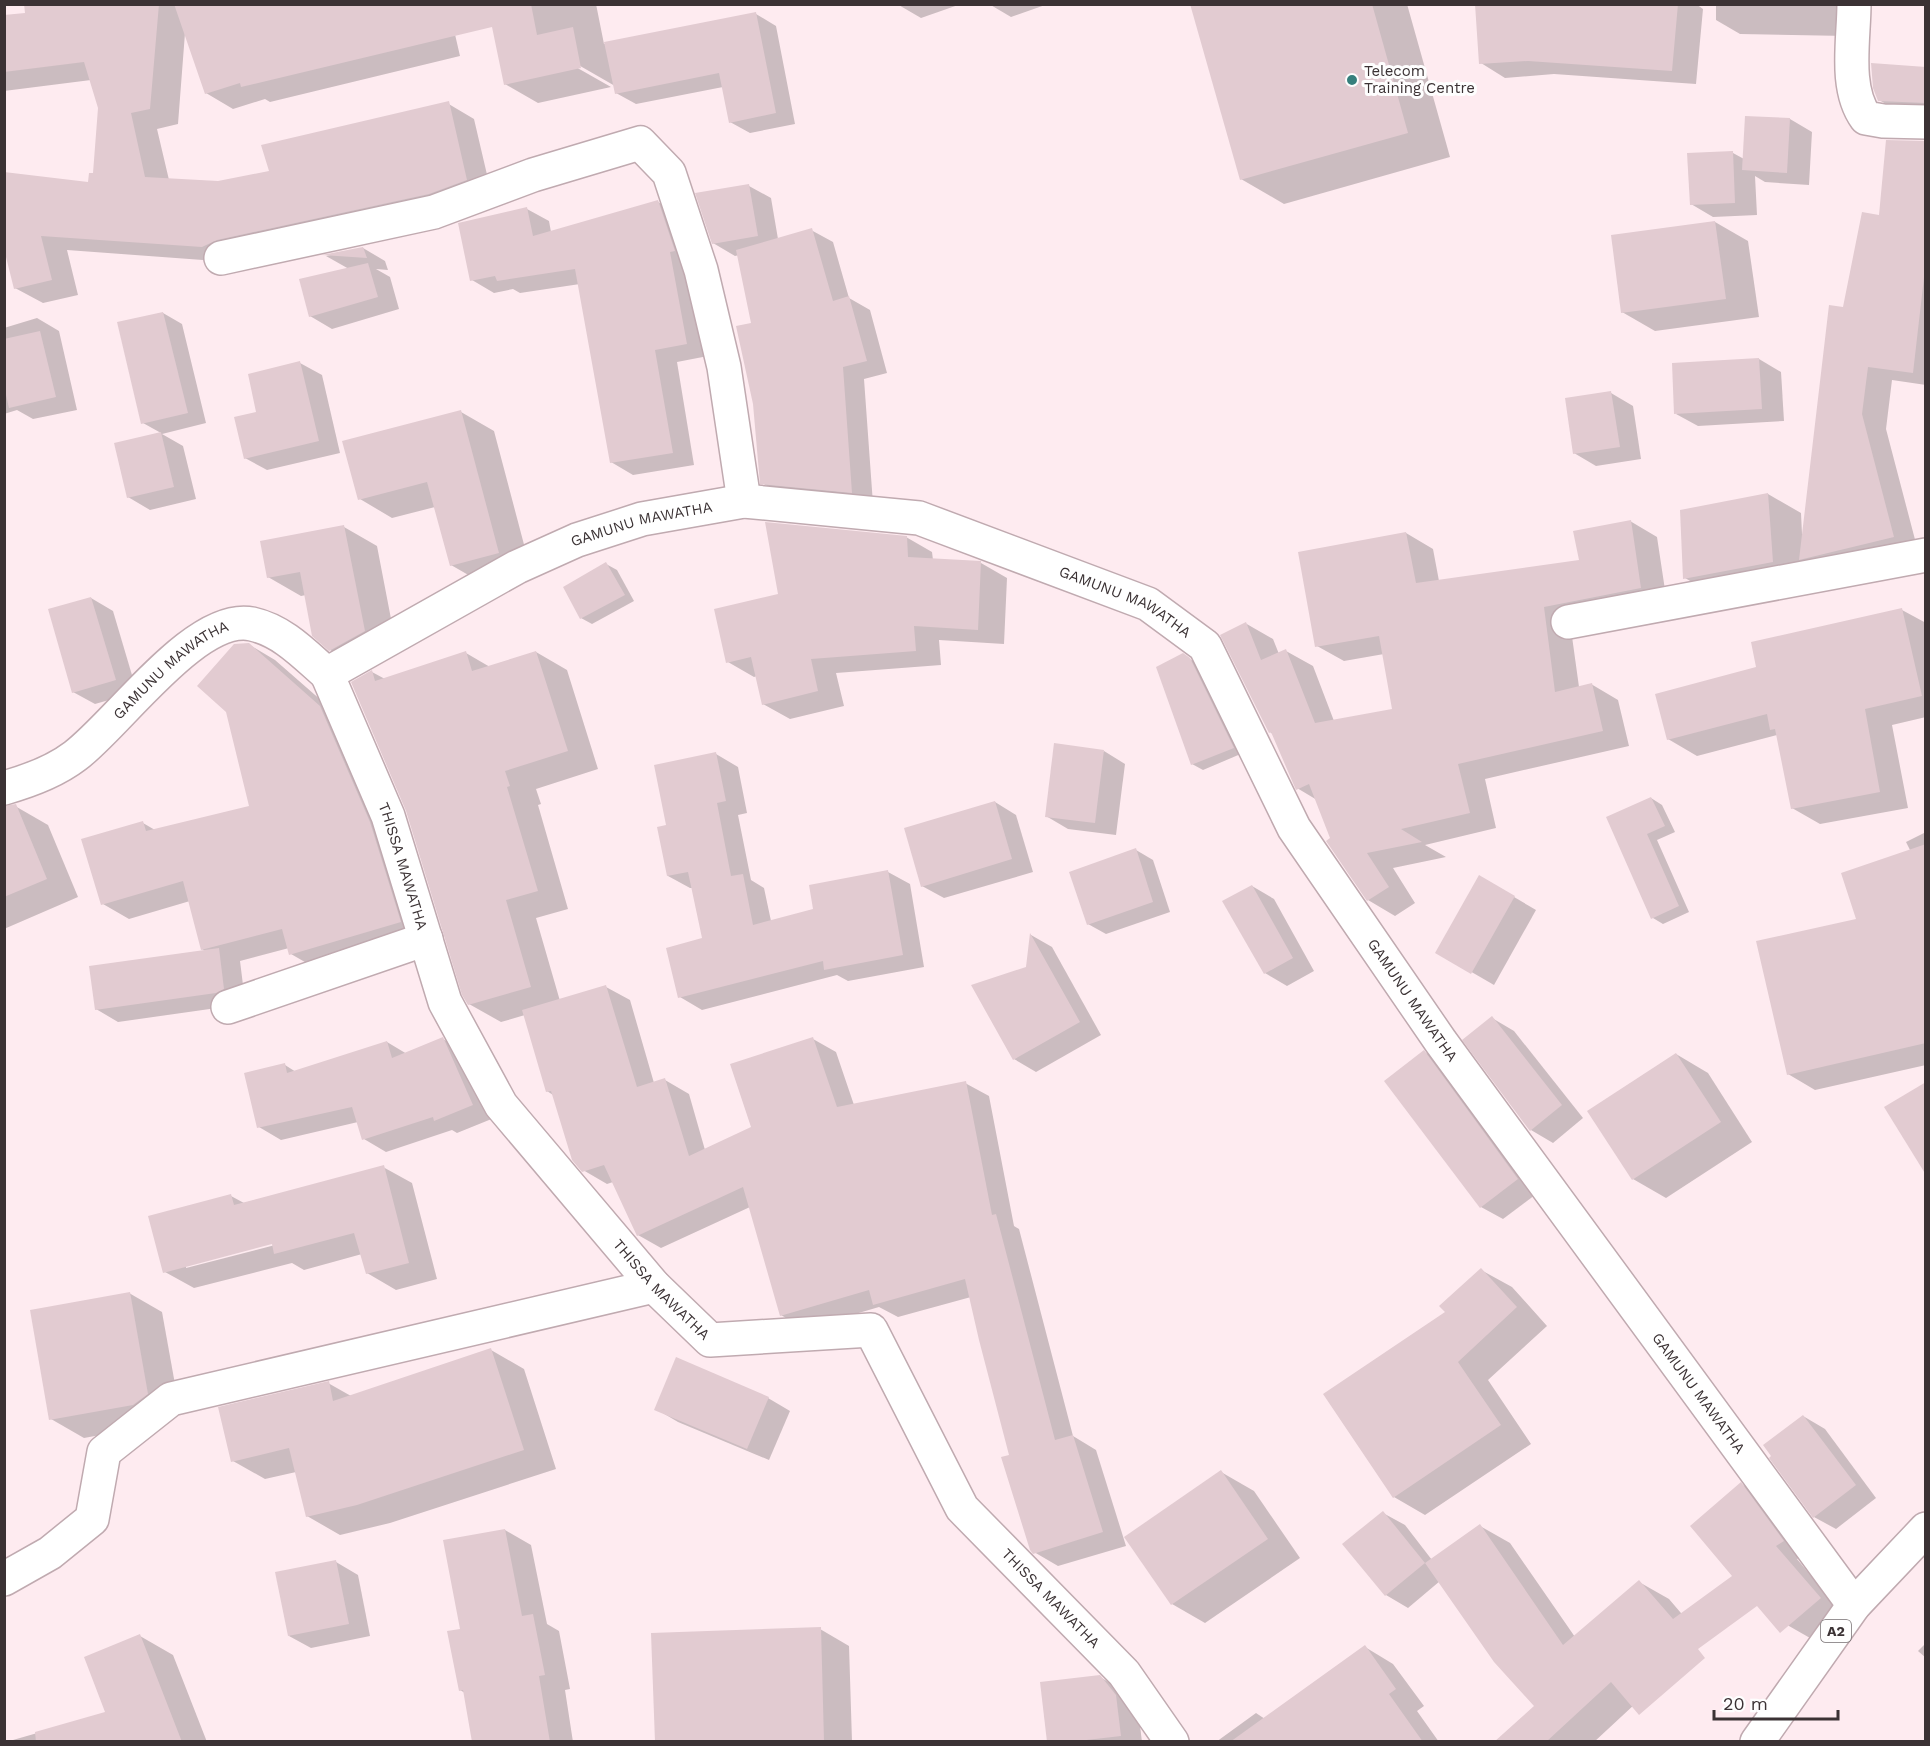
<svg xmlns="http://www.w3.org/2000/svg" width="1930" height="1746" viewBox="0 0 1930 1746" font-family="'Work Sans',sans-serif">
  <style>
    .shadow { fill: #0003; fill-rule: evenodd }
    .building { fill: #e2cbd1 }
    .lines { fill: none; stroke-linecap: round; stroke-linejoin: round }
    .minor-casing { stroke: #c0aab0; stroke-width: 36 }
    .trunk-casing { stroke: #c0aab0; stroke-width: 36 }
    .minor { stroke: #fff; stroke-width: 33 }
    .trunk { stroke: #fff; stroke-width: 33 }
    .poi-dot { fill: #367f7c; stroke: #fefefe; stroke-width: 2 }
    .labels { text-anchor: middle; stroke-width: 6; stroke-linejoin: round; paint-order: stroke }
    .shield { fill: #fefefe; stroke: #766f71; stroke-width: 1.5 }
    .shield-label { font-size: 14px; font-weight: bold; fill: #3b3234 }
    .poi-label { font-size: 15px; fill: #3b3234; stroke: #fefefe; text-anchor: start }
    .street-label { font-size: 15px; fill: #3b3234; stroke: #fefefe }
  </style>
  <rect width="100%" height="100%" fill="#feebf0"/>
  <g class="shadow">
    <polygon points="25,4 448,4 460,56 270,102 265,99 233,109 206,93 185,33 178,124 157,129 169,180 218,183 271,172 447,103 474,119 492,196 230,262 67,250 78,295 43,303 15,288 4,243 90,184 94,175 100,108 91,80 4,91 4,17 27,14"/>
    <polygon points="489,4 596,4 604,44 756,14 776,26 795,124 750,133 730,122 723,87 636,104 616,93 615,86 575,63 574,66 611,87 538,103 505,84"/>
    <polygon points="897,4 961,4 921,18"/>
    <polygon points="989,4 1048,4 1011,17"/>
    <polygon points="1192,4 1407,4 1450,157 1284,204 1241,179"/>
    <polygon points="1478,4 1696,4 1703,9 1696,84 1554,74 1505,78 1481,63"/>
    <polygon points="1716,4 1848,4 1847,36 1740,34 1716,20"/>
    <polygon points="1926,69 1926,115 1904,114 1879,100"/>
    <polygon points="1746,117 1790,119 1812,132 1809,185 1765,182 1755,176 1757,215 1713,217 1691,204 1733,153 1744,159"/>
    <polygon points="1926,142 1926,385 1892,380 1886,429 1918,551 1825,573 1804,561 1805,580 1718,597 1685,578 1768,494 1801,513 1802,534 1804,534 1844,308 1881,217"/>
    <polygon points="749,186 771,198 778,239 811,230 833,242 849,298 870,310 887,373 864,379 873,504 783,495 762,483 752,324 739,255 735,256 713,243"/>
    <polygon points="658,202 680,215 708,356 677,362 694,465 633,475 611,462 580,284 520,293 513,289 494,293 472,280 527,209 549,221 551,232"/>
    <polygon points="1715,222 1748,241 1759,317 1655,331 1622,312"/>
    <polygon points="363,248 385,261 388,270 376,269 390,277 399,309 332,329 310,316 349,269 326,256"/>
    <polygon points="163,313 182,324 206,423 162,434 183,446 196,499 150,510 128,497 161,433 143,423"/>
    <polygon points="37,318 59,331 77,410 33,419 17,410 4,414 4,328"/>
    <polygon points="1759,359 1781,372 1784,421 1698,426 1676,414"/>
    <polygon points="300,363 322,375 340,453 267,470 245,458 258,413"/>
    <polygon points="1611,393 1633,406 1641,459 1596,466 1574,453"/>
    <polygon points="461,412 494,431 531,571 484,584 451,565 435,507 392,518 360,499"/>
    <polygon points="1630,521 1657,537 1667,603 1570,622 1579,687 1591,684 1618,700 1629,746 1485,779 1496,828 1425,845 1446,857 1393,868 1415,903 1395,916 1368,900 1332,839 1317,800 1297,788 1274,735 1270,732 1245,623 1273,639 1279,654 1286,651 1313,666 1334,721 1393,710 1384,654 1344,661 1317,646 1406,533 1433,549 1439,581 1581,561"/>
    <polygon points="344,527 377,546 397,650 363,669 330,650 306,595 301,596 268,577"/>
    <polygon points="906,537 932,552 933,560 981,563 1007,578 1004,644 939,640 941,665 836,673 844,706 790,719 763,704 757,676 754,677 728,662 780,595"/>
    <polygon points="606,564 617,570 634,601 592,624 581,618"/>
    <polygon points="91,598 113,611 137,692 95,704 73,692"/>
    <polygon points="1902,610 1926,623 1926,717 1892,725 1908,808 1820,824 1792,808 1777,735 1697,756 1668,739 1758,668"/>
    <polygon points="248,644 275,660 346,722 426,936 317,969 291,954 289,948 240,961 245,1001 238,1005 118,1022 96,1009 205,951 202,949 190,901 129,919 103,904 143,823 155,830 251,807"/>
    <polygon points="536,652 567,670 598,769 536,789 541,804 538,805 568,909 536,918 560,1001 606,987 630,1000 654,1083 665,1080 689,1094 705,1150 752,1128 813,1039 836,1052 854,1105 965,1083 989,1096 1014,1226 1019,1229 1073,1436 1096,1450 1126,1546 1058,1566 1034,1552 971,1297 898,1317 879,1307 804,1329 781,1315 750,1207 661,1248 638,1235 613,1182 607,1184 583,1170 553,1095 547,1091 525,1015 501,1022 469,1004 407,810 353,683 372,672 385,679 466,653 490,667"/>
    <polygon points="1183,655 1201,666 1243,753 1203,770 1192,764"/>
    <polygon points="1104,751 1125,764 1116,835 1068,829 1046,816"/>
    <polygon points="716,754 738,767 747,813 738,815 751,880 764,888 771,921 815,910 888,872 910,884 924,967 848,981 837,975 702,1010 680,997 704,939 693,888 690,888 668,876 668,826"/>
    <polygon points="1651,798 1662,805 1675,832 1657,840 1689,912 1663,924 1653,918 1608,818"/>
    <polygon points="995,802 1016,815 1033,872 944,898 922,886"/>
    <polygon points="15,806 48,825 78,897 4,929 4,807"/>
    <polygon points="1926,832 1926,1065 1815,1090 1788,1074 1858,920 1910,850 1906,842"/>
    <polygon points="1136,850 1153,860 1170,912 1106,934 1088,924"/>
    <polygon points="1480,877 1536,910 1494,985 1437,952"/>
    <polygon points="1252,886 1274,899 1314,971 1287,986 1265,973"/>
    <polygon points="1031,935 1052,947 1101,1035 1036,1072 1014,1059"/>
    <polygon points="1492,1018 1514,1031 1583,1118 1553,1143 1531,1130"/>
    <polygon points="443,1039 465,1052 494,1118 457,1133 452,1130 386,1152 364,1139 358,1122 281,1140 259,1127 285,1065 296,1072 387,1042 407,1054"/>
    <polygon points="1424,1052 1446,1064 1539,1192 1503,1219 1481,1207"/>
    <polygon points="1676,1054 1708,1073 1752,1142 1666,1198 1633,1179 1589,1111"/>
    <path d="M383,1167L412,1183L437,1279L396,1290L367,1273L362,1254L304,1270L292,1263L194,1288L165,1272L231,1196L244,1203ZM278,1241L279,1244L186,1268V1265Z"/>
    <polygon points="1481,1270 1512,1287 1547,1326 1488,1380 1531,1444 1425,1515 1394,1497 1447,1312"/>
    <polygon points="129,1293 162,1312 180,1412 166,1423 84,1438 51,1419"/>
    <polygon points="491,1350 524,1369 556,1469 390,1523 340,1535 307,1516 296,1472 265,1479 233,1461 328,1383 351,1396"/>
    <polygon points="768,1398 790,1411 769,1460 678,1422 656,1409"/>
    <polygon points="1803,1416 1825,1429 1876,1498 1836,1529 1814,1517 1773,1456"/>
    <polygon points="1221,1472 1254,1491 1300,1558 1205,1623 1172,1604"/>
    <polygon points="1741,1484 1763,1497 1805,1554 1797,1559 1841,1612 1810,1638 1789,1626 1748,1583"/>
    <polygon points="1383,1513 1405,1525 1432,1560 1480,1526 1510,1543 1575,1637 1639,1582 1669,1599 1704,1640 1594,1742 1496,1742 1536,1706 1440,1581 1408,1608 1386,1595"/>
    <polygon points="505,1530 531,1545 547,1624 559,1631 570,1689 565,1690 573,1742 473,1742 465,1693 460,1690 462,1630"/>
    <polygon points="336,1562 358,1575 370,1636 311,1648 289,1636"/>
    <polygon points="820,1629 849,1646 852,1742 656,1742"/>
    <polygon points="140,1636 173,1655 207,1742 6,1742 107,1713"/>
    <polygon points="1926,1643 1926,1658 1918,1651"/>
    <polygon points="1365,1647 1393,1664 1424,1706 1417,1711 1439,1742 1216,1742 1256,1713 1265,1719"/>
    <polygon points="1100,1677 1122,1690 1138,1709 1142,1742 1048,1742"/>
  </g>
  <g class="building">
    <polygon points="24,4 159,4 150,109 131,113 145,177 218,181 269,171 261,145 449,101 467,180 429,194 217,240 202,247 41,236 52,280 14,289 4,249 4,172 88,182 89,173 93,173 98,108 84,62 4,72 4,15 25,13"/>
    <polygon points="174,4 531,4 537,35 573,27 581,68 504,85 492,27 241,87 240,83 205,94"/>
    <polygon points="1190,4 1372,4 1408,133 1240,180"/>
    <polygon points="1475,4 1678,4 1672,71 1528,61 1479,64"/>
    <polygon points="756,12 776,113 729,123 719,73 615,94 604,42"/>
    <polygon points="1871,63 1926,67 1926,103 1878,101 1873,88"/>
    <polygon points="1745,116 1790,118 1787,173 1742,170"/>
    <polygon points="1886,140 1926,141 1926,260 1913,373 1868,367 1862,414 1894,537 1799,560 1829,305 1843,307 1862,212 1879,215"/>
    <polygon points="1733,151 1735,203 1690,205 1687,153"/>
    <polygon points="749,184 758,236 712,244 695,193"/>
    <polygon points="658,200 675,251 670,252 687,344 655,350 673,453 610,463 575,269 497,281 495,276 470,281 458,223 527,207 533,236"/>
    <polygon points="1715,221 1726,299 1621,313 1611,235"/>
    <polygon points="812,228 833,301 849,296 867,361 843,367 852,493 760,484 753,404 736,326 751,323 736,250"/>
    <polygon points="363,247 367,258 322,255"/>
    <polygon points="368,263 378,297 309,317 299,279"/>
    <polygon points="163,312 188,413 141,424 117,322"/>
    <polygon points="40,331 56,397 9,408 4,386 4,339"/>
    <polygon points="1759,358 1762,409 1674,414 1672,363"/>
    <polygon points="300,361 319,441 244,459 234,417 256,412 248,374"/>
    <polygon points="1611,391 1620,447 1573,454 1565,398"/>
    <polygon points="461,410 499,553 450,566 427,482 358,500 342,441"/>
    <polygon points="161,432 174,487 127,498 114,443"/>
    <polygon points="1768,493 1773,562 1683,579 1680,510"/>
    <polygon points="1631,520 1641,588 1544,607 1555,692 1592,683 1603,731 1458,764 1470,813 1401,829 1422,842 1367,853 1389,887 1367,901 1326,841 1330,838 1309,784 1296,790 1271,732 1269,733 1220,635 1246,622 1261,660 1286,649 1315,723 1392,709 1379,636 1315,647 1298,552 1406,532 1416,583 1579,560 1573,531"/>
    <polygon points="765,522 907,536 908,557 981,561 978,630 914,626 916,651 811,659 818,691 762,705 751,657 726,663 714,609 778,594"/>
    <polygon points="344,525 365,631 329,651 312,636 300,572 267,578 260,541"/>
    <polygon points="606,562 625,595 580,619 563,587"/>
    <polygon points="91,597 116,680 72,693 48,609"/>
    <polygon points="1902,608 1922,696 1865,709 1880,792 1791,809 1775,729 1770,730 1767,714 1667,740 1655,694 1756,667 1751,642"/>
    <polygon points="249,643 320,706 370,822 401,922 289,955 282,929 201,950 183,881 101,905 81,839 143,821 146,831 249,806 226,712 197,686 234,644"/>
    <polygon points="466,651 472,671 536,651 568,751 505,771 510,786 507,787 538,891 506,900 531,987 468,1005 462,995 406,811 351,682 372,670 375,681"/>
    <polygon points="1183,653 1190,658 1234,748 1191,765 1156,667"/>
    <polygon points="1054,743 1104,750 1095,823 1045,817"/>
    <polygon points="716,752 726,801 717,803 731,876 743,874 753,925 813,909 809,885 888,870 903,955 824,970 823,961 678,998 666,948 702,938 688,872 667,876 657,827 666,825 654,765"/>
    <polygon points="1651,797 1665,826 1647,834 1679,906 1651,919 1606,817"/>
    <polygon points="995,801 1012,859 921,887 904,828"/>
    <polygon points="16,804 47,879 4,897 4,806"/>
    <polygon points="1926,844 1926,1043 1787,1075 1756,941 1856,919 1841,873"/>
    <polygon points="1136,848 1153,902 1087,925 1069,872"/>
    <polygon points="1479,875 1515,896 1471,974 1435,953"/>
    <polygon points="1252,885 1293,958 1264,974 1222,901"/>
    <polygon points="1030,933 1080,1022 1013,1060 971,985 1026,967"/>
    <polygon points="219,948 224,989 216,993 95,1010 89,966"/>
    <polygon points="606,985 637,1087 665,1078 689,1156 751,1127 730,1064 813,1037 837,1107 966,1081 992,1215 996,1214 1055,1440 1073,1435 1103,1532 1033,1554 1030,1550 1001,1457 1009,1455 979,1340 965,1279 873,1305 869,1290 780,1316 743,1187 637,1236 604,1165 582,1172 572,1160 551,1091 546,1092 522,1010"/>
    <polygon points="1492,1016 1562,1105 1530,1131 1462,1040"/>
    <polygon points="443,1037 473,1105 434,1121 433,1117 362,1140 352,1107 257,1128 244,1073 285,1063 287,1073 387,1041 392,1058"/>
    <polygon points="1424,1050 1518,1179 1480,1208 1384,1081"/>
    <polygon points="1676,1053 1721,1122 1632,1180 1587,1111"/>
    <polygon points="1926,1082 1926,1175 1884,1107"/>
    <polygon points="384,1165 409,1263 366,1274 354,1233 274,1254 272,1244 163,1273 148,1216 231,1194 234,1205"/>
    <polygon points="1481,1268 1517,1307 1458,1362 1501,1425 1393,1498 1323,1394 1445,1312 1439,1306"/>
    <polygon points="130,1292 148,1394 133,1405 49,1420 30,1310"/>
    <polygon points="491,1348 524,1450 357,1505 306,1517 289,1448 231,1462 218,1407 329,1381 333,1401"/>
    <polygon points="676,1357 769,1397 747,1449 654,1410"/>
    <polygon points="1803,1415 1856,1485 1813,1518 1769,1458 1771,1456 1763,1445"/>
    <polygon points="1221,1470 1268,1539 1171,1605 1124,1537"/>
    <polygon points="1741,1482 1784,1541 1776,1546 1821,1598 1780,1633 1757,1606 1698,1649 1705,1658 1639,1715 1611,1682 1546,1742 1494,1742 1534,1706 1494,1662 1425,1563 1480,1524 1563,1645 1639,1580 1673,1619 1732,1576 1690,1526"/>
    <polygon points="1383,1511 1425,1563 1385,1596 1342,1544"/>
    <polygon points="505,1529 522,1616 533,1614 545,1675 539,1676 550,1742 472,1742 463,1690 459,1691 447,1631 460,1629 443,1540"/>
    <polygon points="336,1560 349,1624 288,1636 275,1572"/>
    <polygon points="821,1627 824,1742 655,1742 651,1633"/>
    <polygon points="140,1634 182,1742 36,1742 35,1732 105,1712 84,1657"/>
    <polygon points="1365,1645 1396,1689 1389,1694 1423,1742 1230,1742"/>
    <polygon points="1100,1675 1116,1695 1121,1736 1069,1742 1047,1742 1040,1682"/>
  </g>
  <g class="lines">
    <defs>
      <g id="minor">
        <path d="M1854,4C1854,39 1844,88 1866,118L1883,121L1926,122"/>
        <polyline points="221,258 434,212 533,175 640,143 669,173 701,270 724,367 744,501"/>
        <polyline points="1568,622 1926,555"/>
        <path id="s1" d="M327,674L388,816L445,1002L501,1105L654,1286L710,1340L871,1330L962,1508L1124,1673L1172,1742"/>
        <path id="s2" d="M4,788C29,781 54,772 75,756C118,724 196,612 252,624C283,631 304,654 327,674L517,567L577,540L642,519L744,501L919,518L1148,604L1205,646L1294,828L1441,1042L1854,1605"/>
        <polyline points="228,1007 426,939"/>
        <polyline points="4,1579 50,1553 92,1519 104,1452 171,1399 654,1286"/>
      </g>
      <polyline id="trunk" points="1757,1742 1854,1605 1926,1529"/>
    </defs>
    <use href="#minor" class="minor-casing"/>
    <use href="#trunk" class="trunk-casing"/>
    <use href="#minor" class="minor"/>
    <use href="#trunk" class="trunk"/>
  </g>
  <circle class="poi-dot" cx="1352" cy="80" r="6"/>
  <g class="labels">
    <rect class="shield" x="1821" y="1620" width="30" height="22" rx="4.5"/>
    <g class="shield-label">
      <text x="1836" y="1636">A2</text>
    </g>
    <g class="poi-label">
      <text x="1364" y="76">Telecom<tspan x="1364" dy="17">Training Centre</tspan></text>
    </g>
    <g class="street-label">
      <text dy="5" stroke="none"><textPath href="#s2" startOffset="747">GAMUNU MAWATHA</textPath></text>
      <text dy="5" stroke="none"><textPath href="#s2" startOffset="1251">GAMUNU MAWATHA</textPath></text>
      <text dy="5" stroke="none"><textPath href="#s2" startOffset="208">GAMUNU MAWATHA</textPath></text>
      <text dy="5" stroke="none"><textPath href="#s1" startOffset="207">THISSA MAWATHA</textPath></text>
      <text dy="5" stroke="none"><textPath href="#s2" startOffset="1755">GAMUNU MAWATHA</textPath></text>
      <text dy="5" stroke="none"><textPath href="#s1" startOffset="711">THISSA MAWATHA</textPath></text>
      <text dy="5" stroke="none"><textPath href="#s2" startOffset="2241">GAMUNU MAWATHA</textPath></text>
      <text dy="5" stroke="none"><textPath href="#s1" startOffset="1269">THISSA MAWATHA</textPath></text>
    </g>
  </g>
  <rect width="1930" height="1746" fill="none" stroke="#3b3234" stroke-width="12"/>
  <path d="M1714 1710v9h124v-9" fill="none" stroke="#3b3234" stroke-width="3"/>
  <text x="1723" y="1710" font-size="18" fill="#3b3234" stroke="#fefefe" stroke-width="4.5" paint-order="stroke">20 m</text>
</svg>
